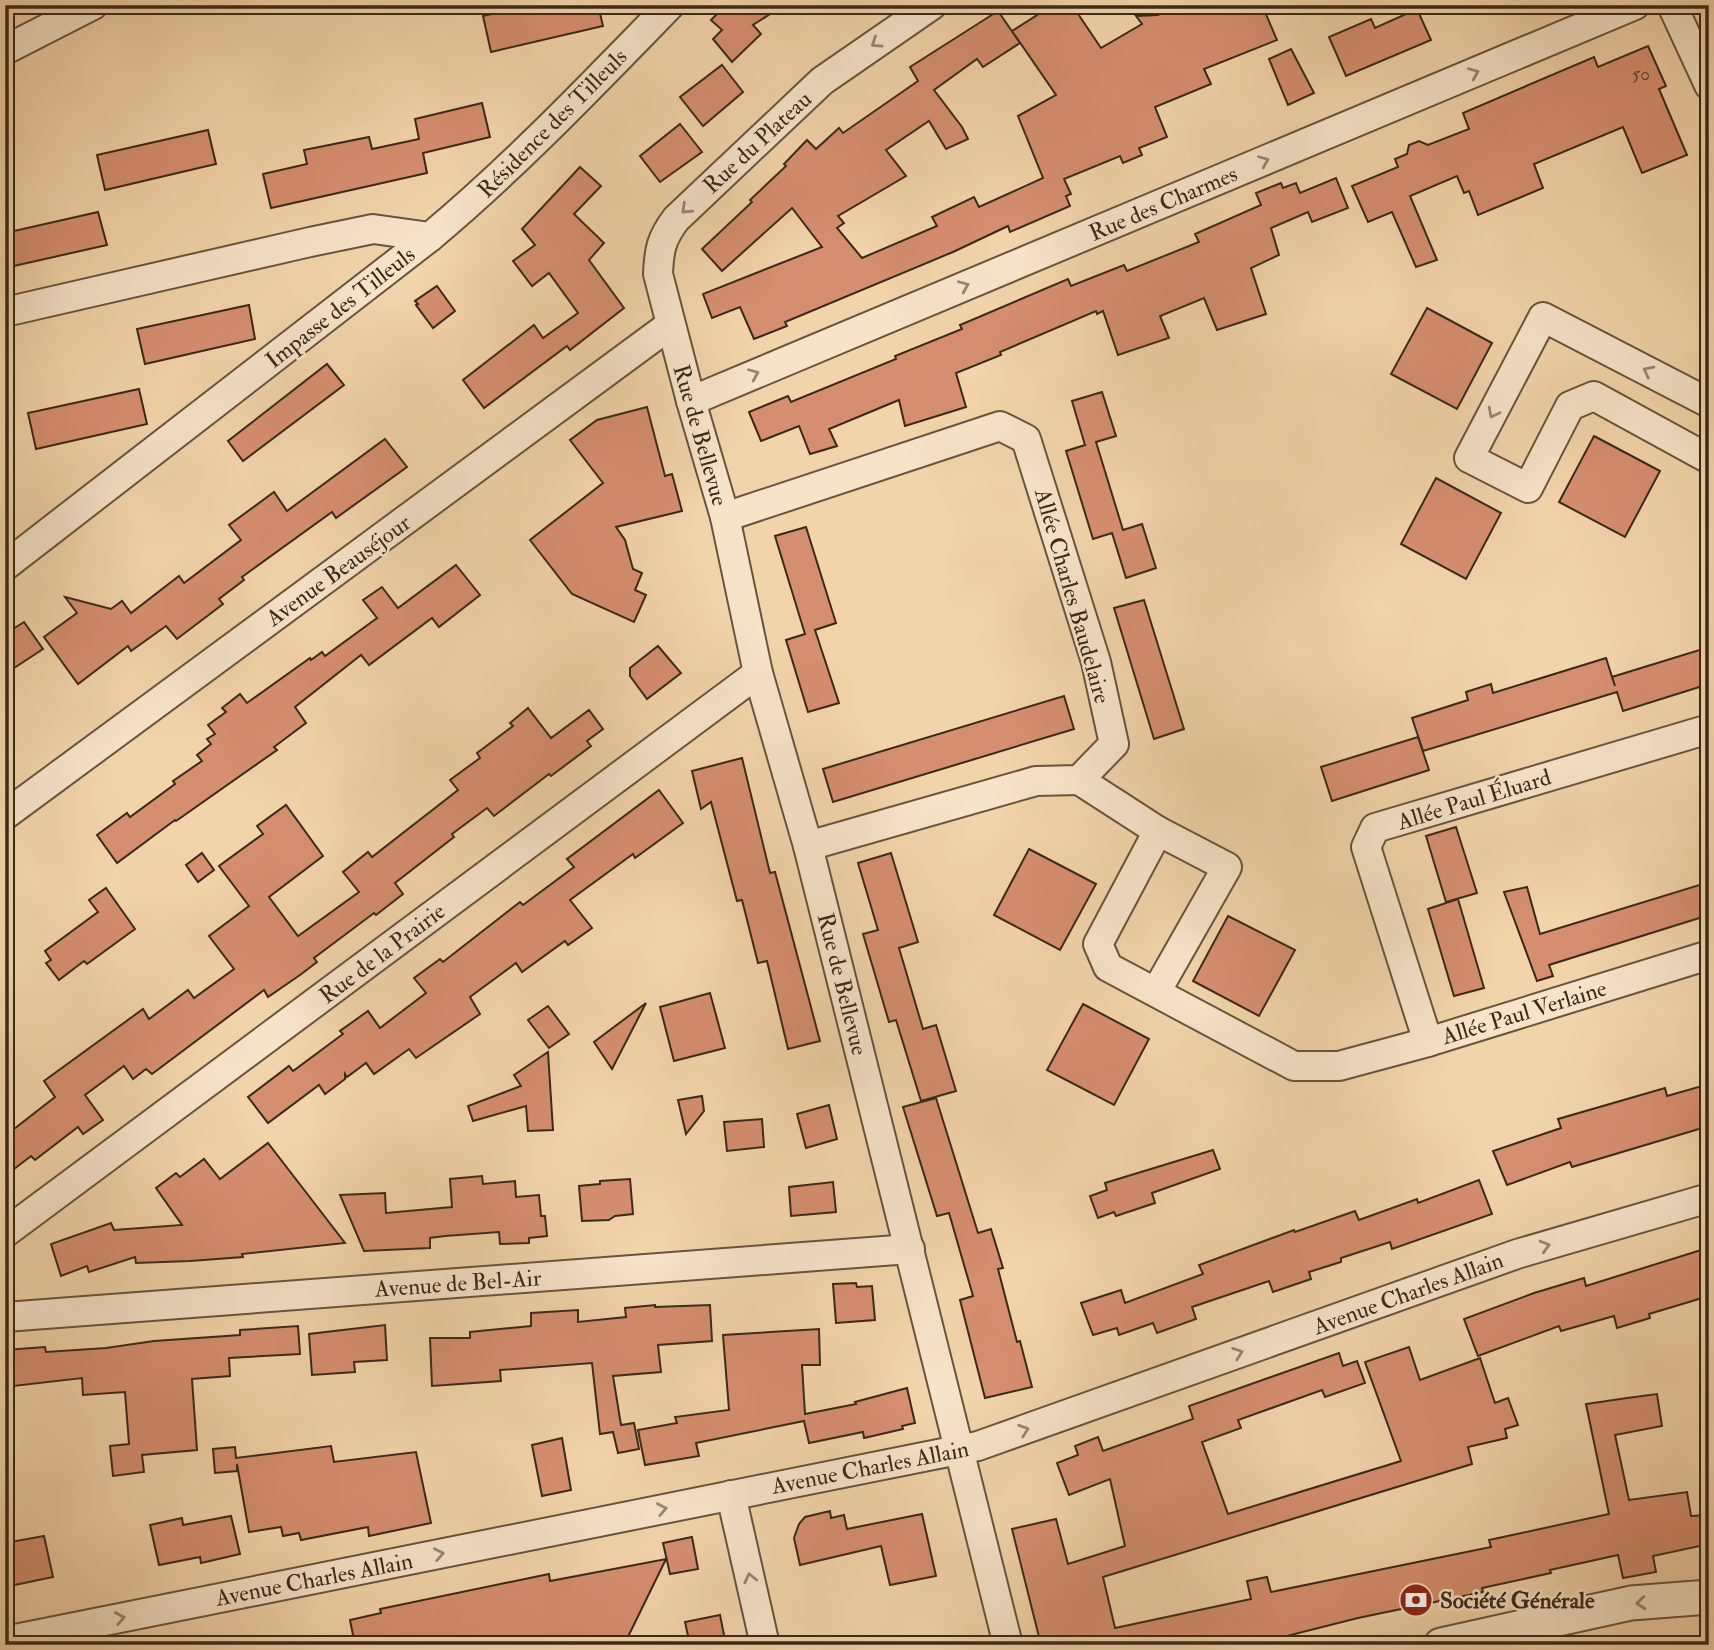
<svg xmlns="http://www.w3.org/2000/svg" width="1714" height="1650" viewBox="0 0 1714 1650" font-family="'IM FELL Double Pica',serif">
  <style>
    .building { fill: #d68e70; stroke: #3a291a; stroke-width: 2 }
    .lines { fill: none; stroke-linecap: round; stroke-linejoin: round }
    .minor-casing { stroke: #68543e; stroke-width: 32 }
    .tertiary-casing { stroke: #68543e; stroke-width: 37 }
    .minor { stroke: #f7e3c8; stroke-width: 28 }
    .tertiary { stroke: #f7e3c8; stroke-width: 33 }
    .oneway { stroke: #988671 }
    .labels { text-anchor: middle; stroke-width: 5; stroke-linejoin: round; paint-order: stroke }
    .number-label { font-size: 19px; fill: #614230 }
    .street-label { font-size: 23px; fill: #3a291a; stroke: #f7e3c8 }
    .poi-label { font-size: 23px; font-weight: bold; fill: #3a291a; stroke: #f7e3c8; text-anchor: start }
  </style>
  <rect width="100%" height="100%" fill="#f2d4aa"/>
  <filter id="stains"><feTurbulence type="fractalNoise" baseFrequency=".00286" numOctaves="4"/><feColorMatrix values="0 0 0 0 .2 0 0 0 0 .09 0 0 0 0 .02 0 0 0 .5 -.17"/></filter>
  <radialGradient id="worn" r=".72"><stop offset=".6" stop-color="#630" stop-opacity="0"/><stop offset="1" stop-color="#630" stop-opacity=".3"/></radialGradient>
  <g class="building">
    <polygon points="531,5 598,5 603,26 491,52 483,16"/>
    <polygon points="726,5 784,5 753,25 761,34 732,62 713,39 722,30 711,20"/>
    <polygon points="1053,5 1072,5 1101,48 1142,24 1136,16 1158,15 1176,5 1182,5 1188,14 1203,5 1262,5 1277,40 1204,69 1211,84 1155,107 1167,137 1139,148 1142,155 1123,163 1120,156 1064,179 1071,194 1066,196 1070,206 1010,232 1008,226 953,252 785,322 787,326 754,339 740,307 712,318 703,294 822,247 792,208 722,271 702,249 752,202 750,200 786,166 784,164 807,140 816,149 839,128 843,133 918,81 910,67 998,11 1020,43 983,67 977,59 934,90 962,127 968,139 946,149 929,121 886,150 906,176 838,216 844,223 837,228 862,258 937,226 932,217 974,197 979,207 1043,178 1018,116 1056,95 1012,31"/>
    <polygon points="1417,9 1431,40 1346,76 1329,37 1371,19 1375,28"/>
    <polygon points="1648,46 1666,86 1659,89 1687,155 1642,173 1623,127 1534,164 1543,188 1478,215 1469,191 1464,193 1457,176 1410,196 1437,260 1416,267 1392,212 1368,222 1352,186 1398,167 1395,159 1407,154 1409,145 1419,141 1428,145 1469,129 1463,113 1594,57 1598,67"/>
    <polygon points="1291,49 1314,93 1288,105 1269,59"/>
    <polygon points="722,65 743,92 703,126 680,97"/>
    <polygon points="482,103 490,137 423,153 427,173 271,208 263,174 307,164 304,150 369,137 372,149 419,139 415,119"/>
    <polygon points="680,124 702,152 660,182 640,156"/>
    <polygon points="208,130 216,164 105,190 97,155"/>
    <polygon points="580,167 601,186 574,214 604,243 589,260 624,308 570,350 567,346 484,408 463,380 534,325 543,338 578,313 549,273 532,286 513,261 535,245 522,229"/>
    <polygon points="1336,178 1348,208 1312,222 1308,212 1271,228 1279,255 1251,268 1266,314 1217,330 1204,298 1160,316 1169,338 1118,355 1103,311 1097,314 1096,311 1000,352 1001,355 956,373 966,407 905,426 899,400 829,429 837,446 810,454 799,426 761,441 749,412 788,396 791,402 896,359 895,356 962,329 960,325 1068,279 1071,286 1124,265 1127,271 1199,242 1195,234 1261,205 1256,193 1281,183 1283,188 1296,183 1300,193"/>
    <polygon points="98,212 107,245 5,268 5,233"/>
    <polygon points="437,286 455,311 433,328 416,305 418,304 415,301"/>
    <polygon points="249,305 255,339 145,364 137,329"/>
    <polygon points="1427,308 1492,343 1457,409 1391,374"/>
    <polygon points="327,364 344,385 243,461 228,441"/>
    <polygon points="139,389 147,424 36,449 28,413"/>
    <polygon points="1102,392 1116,436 1096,442 1123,530 1142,524 1156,568 1126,578 1112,533 1093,539 1066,451 1085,445 1072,401"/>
    <polygon points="647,407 665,476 672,474 682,511 616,527 625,540 633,569 642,573 635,590 646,595 634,622 572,594 530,540 603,483 570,440 597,420"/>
    <polygon points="1594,436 1660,471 1625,537 1559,502"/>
    <polygon points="385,439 407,467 336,518 332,512 242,577 244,580 219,599 223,604 177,639 166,626 131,651 128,646 78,684 44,637 77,613 65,597 111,609 122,601 131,613 179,576 184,583 241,540 229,525 274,492 287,511"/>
    <polygon points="1436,478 1501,513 1466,579 1401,544"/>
    <polygon points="806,527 836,623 815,630 839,703 808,712 786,640 805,634 775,536"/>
    <polygon points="456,565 480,595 439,627 432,618 369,665 361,655 295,707 306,723 274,747 277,750 176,821 175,820 117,863 97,835 127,813 130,817 175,784 173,781 202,761 197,755 211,744 207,739 215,734 208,725 226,712 222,708 240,694 247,703 310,658 311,660 322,652 325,656 377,618 363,600 382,587 398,608"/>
    <polygon points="1144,600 1184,729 1154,739 1114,608"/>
    <polygon points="24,622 43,649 5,674 5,634"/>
    <polygon points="658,646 681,673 647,699 630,676 630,668"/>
    <polygon points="1709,647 1709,684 1623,711 1617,692 1423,751 1412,718 1468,700 1466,692 1491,684 1493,693 1606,658 1615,686 1612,677"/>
    <polygon points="1064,696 1074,729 833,802 823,769"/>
    <polygon points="528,708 551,738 589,710 603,729 587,741 591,746 551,776 549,774 494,816 487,808 452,834 454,837 395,883 403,894 376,915 374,913 314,958 317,962 300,975 268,997 264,990 152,1074 146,1069 133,1079 124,1066 85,1095 103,1120 83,1134 78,1127 35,1160 31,1156 5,1176 5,1136 55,1097 44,1081 143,1009 149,1019 188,990 194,998 234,969 209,936 249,906 219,866 263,834 257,826 286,805 323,856 269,897 298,936 359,892 343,872 368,852 372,857 458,790 450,780 480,758 477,753 513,726 510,723"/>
    <polygon points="1418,737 1429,770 1332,801 1321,767"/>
    <polygon points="742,758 770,873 775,872 820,1041 788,1049 767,961 758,963 742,900 737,901 711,802 701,809 692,771"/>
    <polygon points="659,790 683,823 635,858 633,854 570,900 592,928 568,945 565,941 522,972 516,963 470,997 480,1014 416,1058 409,1049 374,1074 366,1063 347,1077 345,1074 345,1079 325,1094 319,1085 268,1123 248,1097 289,1066 293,1071 343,1034 340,1031 368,1011 380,1028 426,993 414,978 440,959 443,962 520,902 523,905 574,867 567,859"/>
    <polygon points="1456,827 1477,893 1446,902 1426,836"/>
    <polygon points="1029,849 1096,884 1060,950 994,915"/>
    <polygon points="202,853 214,870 198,882 186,865"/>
    <polygon points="891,853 918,942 899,948 923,1029 936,1025 956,1091 921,1101 896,1020 889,1022 863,934 878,930 858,863"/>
    <polygon points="1709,882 1709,915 1549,965 1553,976 1537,981 1504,892 1527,887 1540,934"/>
    <polygon points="106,888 135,929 87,964 84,961 59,980 46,963 51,960 45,951 98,912 89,900"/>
    <polygon points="1458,899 1484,988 1454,996 1428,909"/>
    <polygon points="1228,916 1295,950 1259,1016 1193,981"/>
    <polygon points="710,993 725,1048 674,1061 660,1007"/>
    <polygon points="646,1003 612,1069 594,1042"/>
    <polygon points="1083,1004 1149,1039 1114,1105 1047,1070"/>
    <polygon points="548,1006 569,1034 549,1048 528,1020"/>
    <polygon points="548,1052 553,1130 528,1131 526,1106 473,1121 468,1106 521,1086 514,1075"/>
    <polygon points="1709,1084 1709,1126 1572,1167 1570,1162 1507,1185 1493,1151 1561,1128 1558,1119 1665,1088 1667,1096"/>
    <polygon points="702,1096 704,1111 686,1134 678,1100"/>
    <polygon points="936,1098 978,1233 991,1229 1003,1268 998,1269 1017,1342 1020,1341 1032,1387 985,1398 960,1300 973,1296 949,1213 937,1216 903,1107"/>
    <polygon points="829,1105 837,1139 806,1148 797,1114"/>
    <polygon points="762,1119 764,1147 727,1151 724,1122"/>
    <polygon points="268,1143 345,1243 242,1254 243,1257 190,1261 136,1263 135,1257 89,1272 87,1266 61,1276 51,1244 111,1223 114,1230 182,1225 156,1188 176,1173 180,1177 204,1159 220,1179"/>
    <polygon points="1213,1150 1220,1169 1152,1193 1155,1203 1116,1216 1114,1212 1098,1218 1090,1196 1107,1190 1105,1183"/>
    <polygon points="482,1176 483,1184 515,1181 516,1197 539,1195 541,1216 545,1216 547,1236 529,1238 529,1243 500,1244 499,1232 445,1236 430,1238 430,1248 364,1251 340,1195 385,1193 386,1213 452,1207 450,1179"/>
    <polygon points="630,1179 633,1214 615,1216 609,1220 582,1221 579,1186 600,1184 600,1181"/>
    <polygon points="1479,1180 1492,1214 1392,1249 1390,1242 1341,1258 1341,1262 1309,1272 1311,1279 1273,1292 1269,1281 1192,1307 1196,1319 1157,1333 1153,1323 1119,1335 1117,1328 1093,1335 1081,1303 1121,1290 1125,1303 1203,1274 1199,1265 1294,1230 1295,1232 1355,1211 1359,1220 1417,1199 1418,1203"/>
    <polygon points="833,1182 836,1212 791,1216 789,1187"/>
    <polygon points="1701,1250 1709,1276 1709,1296 1649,1314 1650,1318 1617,1328 1614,1316 1561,1331 1559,1326 1478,1356 1464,1319 1534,1293 1584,1278 1586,1286"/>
    <polygon points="856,1283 857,1287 872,1286 875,1320 836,1323 833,1284"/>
    <polygon points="655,1305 655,1307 710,1305 712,1341 658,1345 661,1372 613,1376 621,1425 634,1423 639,1449 618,1453 613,1432 600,1434 592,1363 500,1370 501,1381 432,1386 430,1338 470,1338 470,1332 531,1326 531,1313 578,1310 578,1322 626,1317 625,1308"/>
    <polygon points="385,1325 387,1360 354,1362 355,1372 312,1375 309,1334"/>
    <polygon points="298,1326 300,1354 229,1358 230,1376 192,1379 197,1450 142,1455 144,1472 113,1476 110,1446 129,1444 125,1392 83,1395 82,1378 5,1387 5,1350 45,1347 46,1352 106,1348 154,1341 240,1335 240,1330"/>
    <polygon points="819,1329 820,1365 802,1365 805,1414 856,1404 855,1402 907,1388 915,1423 902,1426 903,1429 864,1438 863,1432 809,1443 804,1421 696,1443 699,1456 645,1465 638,1430 677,1423 675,1417 729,1410 723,1335"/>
    <polygon points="1409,1347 1420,1380 1480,1358 1495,1403 1508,1398 1518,1425 1505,1429 1507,1438 1468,1447 1472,1464 1103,1577 1115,1628 1251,1599 1247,1581 1267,1577 1271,1592 1491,1547 1489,1540 1609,1514 1586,1404 1627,1398 1657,1394 1662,1426 1615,1435 1629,1500 1687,1492 1691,1516 1709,1515 1709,1544 1653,1556 1656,1572 1623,1578 1618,1555 1550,1570 1551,1573 1482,1588 1483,1592 1358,1618 1251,1645 1041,1645 1012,1529 1056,1519 1068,1564 1125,1546 1110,1479 1069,1495 1057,1463 1078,1455 1075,1446 1098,1437 1103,1451 1193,1419 1189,1406 1339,1353 1343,1366 1357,1361 1365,1383 1325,1397 1322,1390 1238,1420 1241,1428 1202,1442 1228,1514 1401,1461 1365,1362"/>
    <polygon points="562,1438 571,1490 542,1496 532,1445"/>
    <polygon points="331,1446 334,1462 416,1452 431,1523 369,1536 368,1527 301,1540 299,1533 283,1536 281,1527 249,1532 237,1464 237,1471 215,1473 213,1449 235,1447 236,1458"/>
    <polygon points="830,1511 831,1518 844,1515 847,1529 922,1514 936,1576 890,1585 881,1546 800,1565 794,1538 799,1524 805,1517"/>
    <polygon points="231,1516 240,1554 201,1563 200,1557 159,1565 150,1525 182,1518 183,1525"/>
    <polygon points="44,1536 53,1577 5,1587 5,1543"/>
    <polygon points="692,1537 698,1569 670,1574 663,1543"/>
    <polygon points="666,1559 624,1645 380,1645 379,1641 355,1645 350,1620 381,1613 380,1609 549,1574 550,1581"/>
    <polygon points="720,1615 726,1645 690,1645 685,1622"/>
  </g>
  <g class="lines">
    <defs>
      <g id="minor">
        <path d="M932,5L822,81L676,219C661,239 659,250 658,274L691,401L725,517L758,673L808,846L1008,1645"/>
        <polyline points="1672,5 1709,85"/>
        <polyline points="5,50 93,5"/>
        <polyline points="5,312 310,242 373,229 430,237"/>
        <polyline points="691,401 1635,5"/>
        <polyline points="1709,403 1543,317 1469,458 1528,488 1570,406 1594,396 1709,459"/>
        <polyline points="725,517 1000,426 1026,439 1096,662 1114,744 1079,780 1036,781 808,846"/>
        <path d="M5,566L430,237C516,165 592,85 670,5"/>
        <polyline points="1079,780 1158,831 1227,867 1156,992"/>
        <polyline points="5,815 670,325"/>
        <polyline points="1158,831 1098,944 1108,967 1294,1066 1339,1066 1428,1042 1709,955"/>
        <polyline points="1428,1042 1366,847 1375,828 1709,729"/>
        <polyline points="5,1233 758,673"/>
        <polyline points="5,1317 910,1249"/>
        <polyline points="731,1495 765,1645"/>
        <polyline points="5,1641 978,1446 1517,1254 1709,1198"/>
      </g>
      <polyline id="tertiary" points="1441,1645 1631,1603 1709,1597"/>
    </defs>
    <use href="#minor" class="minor-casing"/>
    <use href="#tertiary" class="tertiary-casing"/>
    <use href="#minor" class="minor"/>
    <use href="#tertiary" class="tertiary"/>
  </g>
  <defs><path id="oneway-chevron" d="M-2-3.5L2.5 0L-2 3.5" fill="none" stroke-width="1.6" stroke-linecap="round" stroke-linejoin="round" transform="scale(1.75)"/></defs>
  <g class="oneway">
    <use href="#oneway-chevron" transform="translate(876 43) rotate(146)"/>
    <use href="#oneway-chevron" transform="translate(1474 73) rotate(-23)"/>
    <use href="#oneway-chevron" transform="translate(1264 161) rotate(-23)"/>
    <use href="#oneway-chevron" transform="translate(686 209) rotate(137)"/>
    <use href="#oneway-chevron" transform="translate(964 286) rotate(-23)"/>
    <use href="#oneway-chevron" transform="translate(1648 371) rotate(-153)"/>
    <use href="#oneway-chevron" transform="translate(754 374) rotate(-23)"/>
    <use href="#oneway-chevron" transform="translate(1493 413) rotate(117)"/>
    <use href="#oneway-chevron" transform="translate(1545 1246) rotate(-16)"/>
    <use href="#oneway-chevron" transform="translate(1238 1353) rotate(-20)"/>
    <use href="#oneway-chevron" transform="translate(1024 1430) rotate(-20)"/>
    <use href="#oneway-chevron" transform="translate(662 1509) rotate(-11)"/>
    <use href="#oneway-chevron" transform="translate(439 1554) rotate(-11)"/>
    <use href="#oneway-chevron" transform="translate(750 1578) rotate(-103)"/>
    <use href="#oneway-chevron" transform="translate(1641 1603) rotate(175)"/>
    <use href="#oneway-chevron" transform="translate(120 1618) rotate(-11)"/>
  </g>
  <defs>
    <symbol id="bank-disc" viewBox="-11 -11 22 22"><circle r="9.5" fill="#8f2418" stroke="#f7e3c8"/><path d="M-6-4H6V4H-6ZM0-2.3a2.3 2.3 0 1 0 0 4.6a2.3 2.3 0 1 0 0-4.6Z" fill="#fff"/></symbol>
  </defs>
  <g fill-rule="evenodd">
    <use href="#bank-disc" x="1397" y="1581" width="38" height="38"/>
  </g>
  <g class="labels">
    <g class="number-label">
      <text x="1641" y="80">50</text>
    </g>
    <g class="street-label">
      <text transform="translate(552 123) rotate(-45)" y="8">Résidence des Tilleuls</text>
      <text transform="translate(757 142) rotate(-43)" y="8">Rue du Plateau</text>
      <text transform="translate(1163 203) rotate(-23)" y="8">Rue des Charmes</text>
      <text transform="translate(340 307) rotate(-38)" y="8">Impasse des Tilleuls</text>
      <text transform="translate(701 435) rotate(74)" y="8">Rue de Bellevue</text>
      <text transform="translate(338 570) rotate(-36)" y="8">Avenue Beauséjour</text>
      <text transform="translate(1073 596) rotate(74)" y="8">Allée Charles Baudelaire</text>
      <text transform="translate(1474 799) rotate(-17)" y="8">Allée Paul Éluard</text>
      <text transform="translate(382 953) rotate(-37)" y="8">Rue de la Prairie</text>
      <text transform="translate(843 984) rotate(76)" y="8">Rue de Bellevue</text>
      <text transform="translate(1524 1012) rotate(-17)" y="8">Allée Paul Verlaine</text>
      <text transform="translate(458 1283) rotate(-4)" y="8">Avenue de Bel-Air</text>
      <text transform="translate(1408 1293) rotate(-20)" y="8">Avenue Charles Allain</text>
      <text transform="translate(870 1467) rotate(-11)" y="8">Avenue Charles Allain</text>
      <text transform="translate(314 1579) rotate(-11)" y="8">Avenue Charles Allain</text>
    </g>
    <g class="poi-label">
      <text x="1440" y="1608">Société Générale</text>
    </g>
  </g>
  <rect width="1714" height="1650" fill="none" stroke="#f2d4aa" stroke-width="28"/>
  <rect x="7" y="7" width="1700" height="1636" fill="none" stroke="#3a291a" stroke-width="3.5"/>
  <rect x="14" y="14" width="1686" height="1622" fill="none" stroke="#3a291a" stroke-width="2"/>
  <rect width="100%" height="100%" filter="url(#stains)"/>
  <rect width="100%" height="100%" fill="url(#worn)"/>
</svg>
